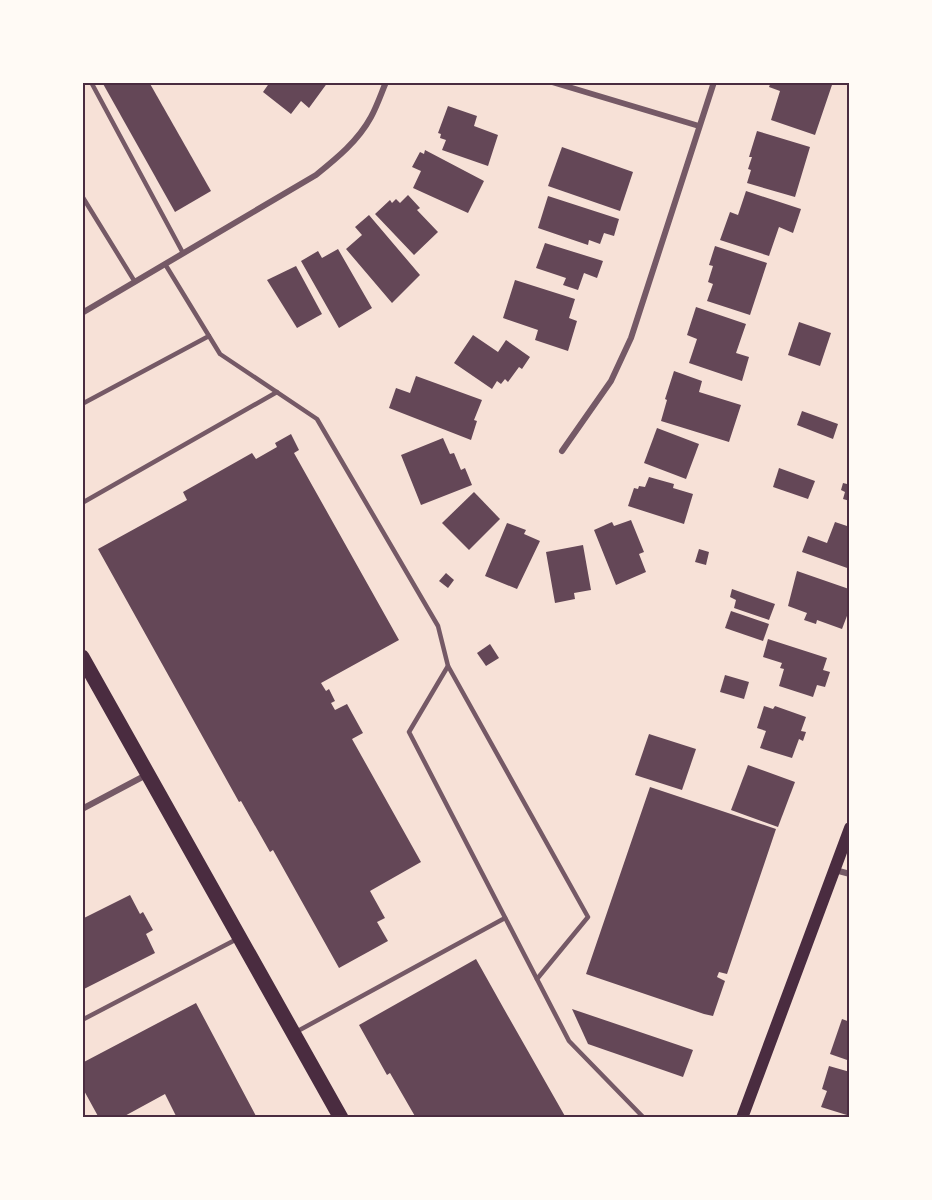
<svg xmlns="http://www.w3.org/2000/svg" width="932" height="1200" viewBox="0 0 932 1200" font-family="Inter,sans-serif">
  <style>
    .building { fill: #644757 }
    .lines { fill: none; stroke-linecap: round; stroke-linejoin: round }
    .service { stroke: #755966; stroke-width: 4.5 }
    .minor { stroke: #755966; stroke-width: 6 }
    .secondary { stroke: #4a2c40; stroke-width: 12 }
    .primary { stroke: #4a2c40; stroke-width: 15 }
    .neatline { fill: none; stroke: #4a2c40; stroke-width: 2 }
  </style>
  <rect width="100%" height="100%" fill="#f7e1d7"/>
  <g class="building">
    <polygon points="102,82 149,82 211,191 175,212"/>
    <polygon points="270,82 328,82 309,108 301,101 291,114 263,92"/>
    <polygon points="771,82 833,82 815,135 771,120 780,91 769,87"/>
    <polygon points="448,106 477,116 474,126 498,135 488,166 442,150 446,140 440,138 441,134 438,133"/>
    <polygon points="757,131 810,147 795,197 747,183 751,170 748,169 752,157 749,157"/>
    <polygon points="562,147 633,172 620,211 548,186"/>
    <polygon points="425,150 484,181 468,213 413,188 421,171 412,167 420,152 424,154"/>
    <polygon points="746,191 801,209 793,233 779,227 769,256 720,240 730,212 738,215"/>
    <polygon points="408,195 420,208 417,210 438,232 414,255 375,214 390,200 392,203 396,199 400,203"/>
    <polygon points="548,196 619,219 614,236 604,233 600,244 589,240 588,245 538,228"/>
    <polygon points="369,215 420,275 392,303 346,249 362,235 355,227"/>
    <polygon points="545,243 603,261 597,278 584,273 578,290 563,285 566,278 536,268"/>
    <polygon points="715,246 767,263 750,315 707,301 713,284 708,282 713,266 709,265"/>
    <polygon points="338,249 372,308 339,328 301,261 318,251 322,258"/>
    <polygon points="296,266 322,314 297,328 267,280"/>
    <polygon points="515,280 575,299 569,318 577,321 568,351 535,340 538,330 503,318"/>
    <polygon points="696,307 746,324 736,353 749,357 742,381 689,363 697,339 687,335"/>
    <polygon points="799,322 831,333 820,366 788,355"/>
    <polygon points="473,335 498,352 506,340 530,357 522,369 519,367 508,382 505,379 501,384 497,381 492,389 454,363"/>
    <polygon points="674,371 702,381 699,392 741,405 729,442 661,421 667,400 665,399"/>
    <polygon points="416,376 482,400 474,420 477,421 471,440 389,408 396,388 410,393"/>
    <polygon points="802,411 838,424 833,439 797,425"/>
    <polygon points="657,428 699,444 686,479 644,463"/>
    <polygon points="291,434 299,450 294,453 399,640 321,683 326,691 329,689 335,701 331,703 335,710 347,704 363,733 352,739 421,862 370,891 385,918 377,922 388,941 339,968 273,850 270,852 241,801 239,802 98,549 187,500 183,492 252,453 256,459 277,447 275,443"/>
    <polygon points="443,438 450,454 454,453 461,470 465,468 472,485 421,505 401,455"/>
    <polygon points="779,468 815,481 808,499 773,487"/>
    <polygon points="649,477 674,484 673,488 693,494 684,524 628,506 634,488 638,489 639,486 645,487"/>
    <polygon points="850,479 850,501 843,499 845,492 841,490 843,483 847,484"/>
    <polygon points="474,492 500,519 469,550 442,523"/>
    <polygon points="631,520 644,552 639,554 646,572 616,585 594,530 612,522 614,526"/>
    <polygon points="835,522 850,527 850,569 802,552 808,536 827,543"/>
    <polygon points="507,523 526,530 524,534 540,541 517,589 485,576"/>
    <polygon points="583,545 591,590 574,593 575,599 555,603 546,552"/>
    <polygon points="699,549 709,552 706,565 695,562"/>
    <polygon points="797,571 849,589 848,603 850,603 850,608 842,629 817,620 816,624 804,620 807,613 788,606"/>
    <polygon points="446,573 454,580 448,588 439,581"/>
    <polygon points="732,589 775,604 769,620 734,608 736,600 730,597"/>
    <polygon points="731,611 769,624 763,641 725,628"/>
    <polygon points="768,639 827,658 823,670 830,672 825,687 817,685 813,697 779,686 784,669 780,668 782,663 763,657"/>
    <polygon points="490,644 499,658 486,666 477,653"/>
    <polygon points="725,675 749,682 744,699 720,692"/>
    <polygon points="764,706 773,709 775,706 806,717 801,731 806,732 803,741 799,739 792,758 760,748 766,731 757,728"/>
    <polygon points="649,734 696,749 682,790 635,775"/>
    <polygon points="748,765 795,782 778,827 731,810"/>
    <polygon points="650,787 776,829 727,974 719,972 717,977 725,981 713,1016 704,1014 586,974"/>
    <polygon points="130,895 140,914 143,912 153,930 146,934 155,953 82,990 82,919"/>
    <polygon points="476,959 504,1009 566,1118 416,1118 390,1073 387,1075 359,1025"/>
    <polygon points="196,1003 257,1118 177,1118 165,1094 121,1118 99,1118 82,1087 82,1063"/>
    <polygon points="572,1009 693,1050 683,1077 588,1044"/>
    <polygon points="842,1019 850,1022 850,1061 830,1054"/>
    <polygon points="829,1066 850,1072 850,1116 821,1107 827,1091 822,1089"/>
  </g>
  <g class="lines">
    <g class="service">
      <polyline points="91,82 183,253"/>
      <polyline points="82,196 135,282"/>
      <polyline points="165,264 220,354 317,419 438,626 448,666 409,732 569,1041 644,1118"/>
      <polyline points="82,404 209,336"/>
      <polyline points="82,503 277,392"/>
      <polyline points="448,666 588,917 537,979"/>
      <polyline points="82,1020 237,939"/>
      <polyline points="296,1032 505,918"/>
    </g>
    <g class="minor">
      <polyline points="552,82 699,126"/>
      <path d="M82,313L316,175C337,158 358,141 371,117C377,106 381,94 386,82"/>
      <polyline points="562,451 611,381 631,338 714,82"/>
      <polyline points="82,809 148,774"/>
      <polyline points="835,870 850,874"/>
    </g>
    <polyline class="secondary" points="742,1118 850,828"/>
    <polyline class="primary" points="82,657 341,1118"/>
  </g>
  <rect width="932" height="1200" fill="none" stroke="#fffaf5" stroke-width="168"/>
  <rect x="84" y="84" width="764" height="1032" class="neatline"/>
</svg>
